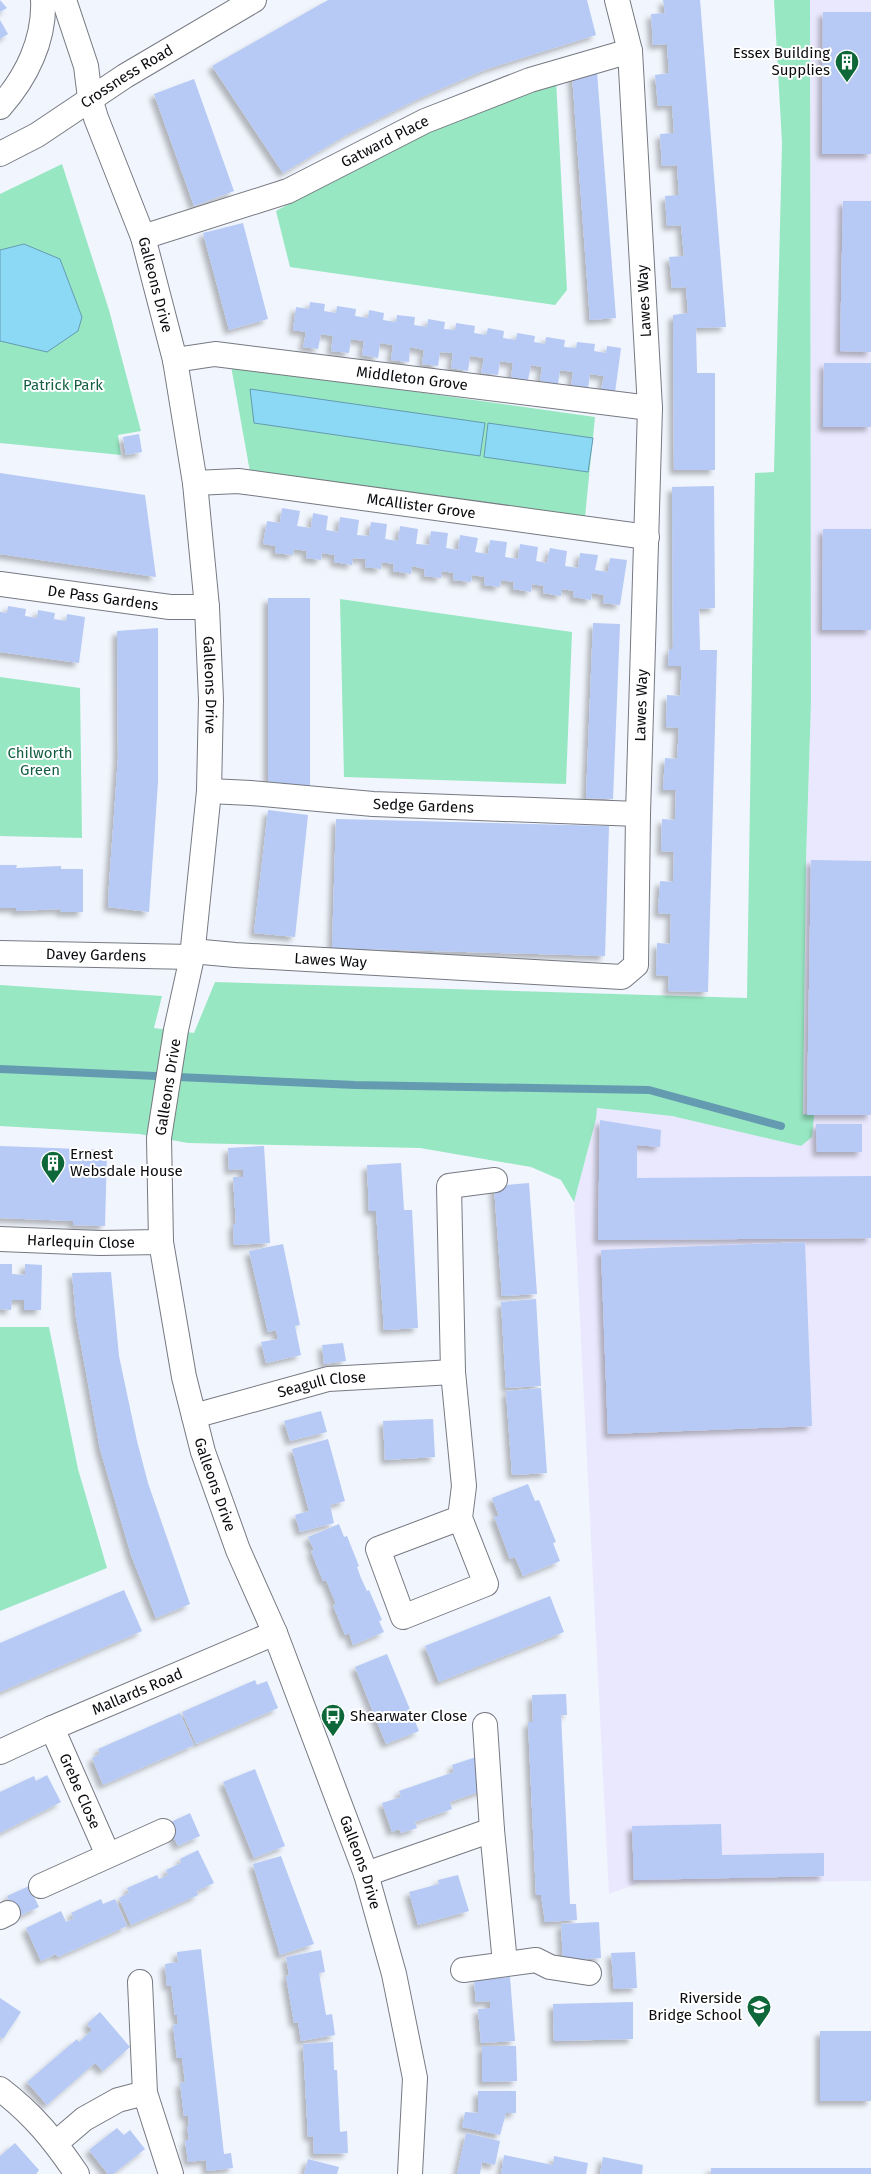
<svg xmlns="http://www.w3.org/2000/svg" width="871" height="2174" viewBox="0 0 871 2174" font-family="'Fira Sans',sans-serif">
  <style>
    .industrial { fill: #eae8fe }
    .green { fill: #98e7c3 }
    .water { fill: #8cd9f6; stroke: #659bb0 }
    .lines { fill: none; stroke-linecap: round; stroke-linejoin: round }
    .stream { stroke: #659bb0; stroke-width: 8 }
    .building { fill: #b6caf5; filter: url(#shadow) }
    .minor-casing { stroke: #767981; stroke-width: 26 }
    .minor { stroke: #fff; stroke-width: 24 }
    .labels { text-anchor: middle; stroke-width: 4; stroke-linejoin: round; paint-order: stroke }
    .poi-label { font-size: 15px; fill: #0a0b0e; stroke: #fff; text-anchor: end }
    .street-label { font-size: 15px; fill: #0a0b0e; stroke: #fff }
    .park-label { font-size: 15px; fill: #145e43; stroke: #fff }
  </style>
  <defs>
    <filter id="shadow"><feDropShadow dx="-4.5" dy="4.5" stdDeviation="2.5" flood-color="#0004"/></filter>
  </defs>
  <rect width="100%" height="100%" fill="#f1f5fd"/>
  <polygon class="industrial" points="810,0 871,0 871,1881 639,1883 609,1894 574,1202 596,1119 596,1108 672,1116 702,1122 803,1115 806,861 811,702"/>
  <g class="green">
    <polygon points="774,0 810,0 811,702 806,861 803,1114 814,1115 812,1137 801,1146 672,1116 597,1108 596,1119 574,1202 561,1180 531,1167 420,1148 188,1143 139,1134 0,1126 0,985 162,996 154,1028 194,1033 215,982 747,998 755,473 774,472 782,143"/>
    <polygon points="556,80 567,290 555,305 290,267 276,211 410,139"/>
    <polygon points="62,164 109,310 141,431 118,435 121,455 0,443 0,194"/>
    <polygon points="231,366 595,417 585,517 250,472"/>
    <polygon points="340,599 572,632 566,784 344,777"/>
    <polygon points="0,677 80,688 82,838 0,836"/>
    <polygon points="0,1327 49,1327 78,1469 107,1568 0,1611"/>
  </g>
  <g class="water">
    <polygon points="24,244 60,259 82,317 78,331 47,352 0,341 0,250"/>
    <polygon points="250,389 485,423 480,456 254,423"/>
    <polygon points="488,423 593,438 588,472 484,457"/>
  </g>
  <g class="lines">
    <polyline class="stream" points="0,1069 355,1085 649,1090 781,1126"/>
  </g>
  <g class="building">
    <polygon points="0,0 7,8 0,12"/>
    <polygon points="328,0 587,0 596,35 487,69 422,97 348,134 283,173 212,66"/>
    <polygon points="663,0 700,0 726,327 696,328 697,373 715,373 715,470 674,470 673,315 688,313 686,287 672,288 669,257 684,256 681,225 667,226 665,196 679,195 677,165 662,166 660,134 674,133 672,105 658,106 655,75 669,73 668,59 667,44 653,45 651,14 665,13"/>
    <polygon points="823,12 871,12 871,154 822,154"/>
    <polygon points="0,20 8,34 0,39"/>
    <polygon points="597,72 616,318 590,320 572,74"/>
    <polygon points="194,79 234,191 194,206 154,94"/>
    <polygon points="843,201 871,201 871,352 840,351"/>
    <polygon points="243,223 268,319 229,330 203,233"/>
    <polygon points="310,302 325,304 324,311 336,313 337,306 356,309 355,316 368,318 369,310 384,313 383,320 396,322 397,315 415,317 414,325 427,327 428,319 445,322 444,329 455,330 456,323 475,326 474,333 486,335 488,328 504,331 503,338 516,340 517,333 535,336 534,342 545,344 546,337 565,340 564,347 576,348 577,342 595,344 594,351 606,353 607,346 621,348 615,392 601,390 604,376 590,374 588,388 571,386 573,372 560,370 558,384 540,381 542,367 531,365 528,380 511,377 513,363 500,361 498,375 481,373 484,358 470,356 468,371 451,368 453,353 440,352 438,366 422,364 424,350 410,347 409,362 391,360 393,345 380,343 378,358 362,355 364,341 351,339 349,353 331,351 333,336 321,334 318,349 303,347 306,332 293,330 296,307 309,309"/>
    <polygon points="824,363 871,363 871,427 823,427"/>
    <polygon points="139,434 142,452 126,455 123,437"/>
    <polygon points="0,473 145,495 156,577 0,554"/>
    <polygon points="714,486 715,608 699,609 700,650 717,650 708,992 668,991 669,976 656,975 657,943 670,944 671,914 658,913 660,881 673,882 674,852 661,851 662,819 675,820 676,790 663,790 665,758 677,759 679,728 666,727 667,695 680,696 681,680 681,666 668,666 669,649 673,649 672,487"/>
    <polygon points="282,508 300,511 297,526 311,528 313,513 328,516 326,530 338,532 340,517 359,520 357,535 369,536 371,522 387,524 385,539 398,541 400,526 418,529 416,544 429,545 431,531 448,533 446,548 458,550 460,535 478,538 475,552 488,554 490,540 507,542 505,557 518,559 520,544 538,547 536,561 547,563 550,548 567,551 565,566 578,568 580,553 598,555 595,570 608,572 610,558 627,560 620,605 603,603 604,595 592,593 591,600 573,597 574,591 562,589 561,596 543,593 544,586 532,584 531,592 513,589 514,582 501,580 500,587 484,585 485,577 472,575 471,582 453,580 454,573 442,571 441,578 424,576 425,569 412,566 411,574 393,571 394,564 382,562 381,569 365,567 366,559 353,558 352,565 334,562 335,555 322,553 321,560 306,558 307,551 294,549 293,555 275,553 276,546 263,544 267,521 280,523"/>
    <polygon points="823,529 871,529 871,630 822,630"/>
    <rect x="268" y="598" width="42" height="187"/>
    <polygon points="8,606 26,609 25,616 37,618 38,610 55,613 54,619 66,621 67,614 85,617 79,663 0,652 0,612 7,613"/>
    <polygon points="593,623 620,624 613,799 586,798"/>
    <polygon points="158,628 158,782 149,912 108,907 109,885 118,758 117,631"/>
    <polygon points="268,810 308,815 295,937 254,933"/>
    <polygon points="336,819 609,826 605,956 332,948"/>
    <polygon points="811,860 871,861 871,1115 807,1115"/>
    <polygon points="0,865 17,865 16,868 61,866 61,869 83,869 83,912 61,912 60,909 16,911 16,908 0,908"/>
    <polygon points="600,1120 661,1130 660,1147 637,1145 637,1178 871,1176 871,1238 598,1240"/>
    <polygon points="816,1124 862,1124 862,1152 817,1152"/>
    <polygon points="0,1146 107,1150 105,1226 73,1225 73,1221 0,1218"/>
    <polygon points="264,1146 270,1243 234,1245 233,1224 236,1224 233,1177 243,1177 243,1169 229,1170 228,1148"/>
    <polygon points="401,1163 404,1210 412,1210 418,1328 384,1330 376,1211 369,1211 367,1165"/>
    <polygon points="529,1183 537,1294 502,1296 494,1186"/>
    <polygon points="805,1242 812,1426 608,1434 601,1250"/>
    <polygon points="283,1244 300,1325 295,1326 301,1355 266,1363 261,1342 278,1339 276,1330 268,1332 249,1251"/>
    <polygon points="0,1264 12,1264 12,1274 25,1275 25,1264 42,1265 41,1310 24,1310 24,1300 12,1300 11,1310 0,1309"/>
    <polygon points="111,1272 119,1356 137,1441 148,1483 190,1604 156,1618 131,1555 100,1449 76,1318 72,1273"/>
    <polygon points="536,1299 541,1386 506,1388 501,1302"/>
    <polygon points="343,1343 346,1361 324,1364 322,1345"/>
    <polygon points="541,1388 547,1473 512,1475 506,1391"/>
    <polygon points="321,1411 327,1432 290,1441 284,1421"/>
    <polygon points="433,1419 435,1457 385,1460 383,1421"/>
    <polygon points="328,1439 345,1501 330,1505 334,1523 300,1532 295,1515 309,1511 292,1449"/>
    <polygon points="528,1484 535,1501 539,1500 556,1542 553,1543 560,1561 523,1576 515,1557 510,1559 494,1516 499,1516 492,1498"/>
    <polygon points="339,1524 344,1537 347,1536 359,1566 357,1567 361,1578 367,1591 369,1590 382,1620 379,1621 384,1632 353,1645 349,1633 345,1635 333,1605 336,1604 326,1580 323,1581 311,1551 314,1550 308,1537"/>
    <polygon points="124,1590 142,1631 0,1692 0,1643"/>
    <polygon points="550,1596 564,1632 439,1682 425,1646"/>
    <polygon points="387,1654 419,1731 386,1744 355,1667"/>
    <polygon points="255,1680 257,1685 267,1681 278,1708 196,1744 182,1712"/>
    <polygon points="566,1694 567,1715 561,1715 570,1904 576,1904 577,1920 545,1922 541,1895 536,1895 528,1722 533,1722 532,1695"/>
    <polygon points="180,1713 194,1745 103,1785 92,1758 100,1754 98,1749"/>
    <polygon points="476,1757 487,1789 450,1802 452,1809 415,1822 417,1828 401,1833 399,1829 392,1832 382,1803 401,1797 399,1791 454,1772 452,1765"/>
    <polygon points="255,1769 285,1846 254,1858 223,1782"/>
    <polygon points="47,1775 61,1802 0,1833 0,1792 34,1776 36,1781"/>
    <polygon points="190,1813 200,1836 178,1846 167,1824"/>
    <polygon points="721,1824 722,1855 824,1853 824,1876 634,1880 632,1826"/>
    <polygon points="198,1850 214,1883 197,1891 198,1895 131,1925 119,1898 129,1893 127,1888 157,1875 159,1879 168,1875 166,1870 181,1863 180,1859"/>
    <polygon points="281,1856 314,1944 280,1955 253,1864"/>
    <polygon points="458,1875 469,1911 418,1925 409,1892 439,1884 438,1880"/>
    <polygon points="29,1886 39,1907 17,1917 7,1896"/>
    <polygon points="101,1899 103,1904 115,1899 127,1926 58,1957 56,1954 41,1961 26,1928 61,1911 66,1922 74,1918 71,1913"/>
    <polygon points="599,1922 601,1958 563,1961 561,1924"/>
    <polygon points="201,1949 224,2154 231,2153 233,2168 207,2171 206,2160 188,2162 185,2140 189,2140 187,2126 189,2126 188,2115 184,2116 180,2083 185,2082 182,2058 177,2058 173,2025 178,2024 177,2015 175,2015 171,1985 167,1986 165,1964 178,1962 177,1952"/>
    <polygon points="321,1950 325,1972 319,1973 326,2015 332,2014 335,2035 301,2041 298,2022 294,2023 286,1976 289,1975 286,1957"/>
    <polygon points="635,1952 637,1988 614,1989 611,1953"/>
    <polygon points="510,1977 515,2041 481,2043 478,2009 490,2008 490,2001 476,2002 474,1980"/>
    <polygon points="0,1998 21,2012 3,2039 0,2037"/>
    <polygon points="633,2002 633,2039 554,2041 553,2004"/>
    <polygon points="100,2012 130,2047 103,2071 95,2063 47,2105 27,2082 77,2039 79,2042 92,2030 87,2024"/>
    <rect x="820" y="2031" width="51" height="70"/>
    <polygon points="333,2042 334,2070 337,2070 340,2132 347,2131 348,2153 314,2154 313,2136 308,2137 303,2044"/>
    <polygon points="482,2046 516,2046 517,2081 482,2082"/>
    <polygon points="478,2091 516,2091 516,2113 506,2113 500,2135 462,2127 465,2112 478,2113"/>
    <polygon points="117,2128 124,2135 130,2130 145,2149 113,2174 108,2174 89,2150"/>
    <polygon points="466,2133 500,2141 495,2165 482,2162 480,2174 457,2174"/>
    <polygon points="15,2143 39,2170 36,2174 0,2174 0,2156"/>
    <polygon points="504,2155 553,2165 554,2156 588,2163 586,2174 501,2174"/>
    <polygon points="603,2157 643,2165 642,2174 600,2174"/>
    <polygon points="308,2159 339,2167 337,2174 304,2174"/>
    <rect x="711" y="2168" width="160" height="6"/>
  </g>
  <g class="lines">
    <defs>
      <g id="minor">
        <path id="s1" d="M64,0L86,66L90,98L96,118L143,237L175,360L195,483L207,607L211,700L209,791L192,957L176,1030L159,1138L161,1242L184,1377L203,1452L238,1550L275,1633L366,1874L394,1974L415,2078L410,2174"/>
        <path d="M0,107C26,78 45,40 43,0"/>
        <path id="s2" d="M0,154L37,135L125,76L254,0"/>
        <path id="s3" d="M143,237L288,191L425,121L530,80L630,51"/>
        <path id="s4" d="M175,360L215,354L650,408"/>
        <path id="s5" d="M195,483L238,481L647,537"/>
        <path id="s6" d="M0,584L170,607H207"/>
        <path id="s7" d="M209,791L251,793L373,804L638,814"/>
        <path id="s8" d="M192,951L235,955L622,977L636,965L638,814L650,408L630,51L617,0"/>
        <path id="s9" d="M0,953L192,957"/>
        <path id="s10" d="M0,1239L100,1243L161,1242"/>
        <path id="s11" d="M194,1416L328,1379L453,1372"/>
        <polyline points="460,1518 378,1549 403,1617 486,1584 460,1518 464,1486 453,1372 449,1186 495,1180"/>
        <polyline points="485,1725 492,1830 505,1963"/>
        <path id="s12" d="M52,1728L108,1855"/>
        <path id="s13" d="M0,1752L52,1728L275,1633"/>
        <polyline points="366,1874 492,1830"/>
        <polyline points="41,1886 163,1831"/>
        <polyline points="0,1917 8,1913"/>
        <polyline points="463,1970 536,1960 550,1967 589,1973"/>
        <polyline points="140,1982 145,2093 171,2174"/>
        <path d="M0,2089C33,2114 54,2140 77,2174"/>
        <polyline points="56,2143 84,2119 118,2100 145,2093"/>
      </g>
    </defs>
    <use href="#minor" class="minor-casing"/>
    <use href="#minor" class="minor"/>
  </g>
  <defs>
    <symbol id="building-pin" viewBox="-11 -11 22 30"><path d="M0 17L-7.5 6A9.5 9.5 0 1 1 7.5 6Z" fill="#0d6739" stroke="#fff"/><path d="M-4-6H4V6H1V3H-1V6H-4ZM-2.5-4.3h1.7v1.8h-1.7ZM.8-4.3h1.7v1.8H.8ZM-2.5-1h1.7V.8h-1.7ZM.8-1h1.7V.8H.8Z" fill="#fff"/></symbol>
    <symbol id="bus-pin" viewBox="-11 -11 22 30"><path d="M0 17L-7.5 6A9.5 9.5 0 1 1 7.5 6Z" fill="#0d6739" stroke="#fff"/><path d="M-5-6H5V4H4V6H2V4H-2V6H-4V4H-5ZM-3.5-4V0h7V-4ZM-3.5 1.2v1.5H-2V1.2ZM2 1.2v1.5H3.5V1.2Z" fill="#fff"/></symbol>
    <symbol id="school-pin" viewBox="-11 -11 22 30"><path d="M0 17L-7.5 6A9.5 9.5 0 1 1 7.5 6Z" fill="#0d6739" stroke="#fff"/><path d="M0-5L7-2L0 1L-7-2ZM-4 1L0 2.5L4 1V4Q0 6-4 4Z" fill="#fff"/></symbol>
  </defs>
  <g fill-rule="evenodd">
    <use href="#building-pin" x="833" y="48" width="28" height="38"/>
    <use href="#building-pin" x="39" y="1149" width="28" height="38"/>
    <use href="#bus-pin" x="319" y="1702" width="28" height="38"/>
    <use href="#school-pin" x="745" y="1993" width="28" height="38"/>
  </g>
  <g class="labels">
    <g class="poi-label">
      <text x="830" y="58">Essex Building<tspan x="830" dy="17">Supplies</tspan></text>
      <text x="70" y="1159" text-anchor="start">Ernest<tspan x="70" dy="17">Websdale House</tspan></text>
      <text x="350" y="1721" text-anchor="start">Shearwater Close</text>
      <text x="742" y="2003">Riverside<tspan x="742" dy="17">Bridge School</tspan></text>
    </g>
    <g class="street-label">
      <text dy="5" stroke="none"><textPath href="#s2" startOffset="149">Crossness Road</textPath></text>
      <text dy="5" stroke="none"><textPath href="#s3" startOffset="261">Gatward Place</textPath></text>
      <text dy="5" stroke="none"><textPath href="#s1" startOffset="300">Galleons Drive</textPath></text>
      <text transform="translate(644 301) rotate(-93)" y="5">Lawes Way</text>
      <text dy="5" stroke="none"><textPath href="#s4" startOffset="239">Middleton Grove</textPath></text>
      <text dy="5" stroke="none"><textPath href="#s5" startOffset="228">McAllister Grove</textPath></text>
      <text dy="5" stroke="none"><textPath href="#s6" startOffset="104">De Pass Gardens</textPath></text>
      <text dy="5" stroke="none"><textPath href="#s1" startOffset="705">Galleons Drive</textPath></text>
      <text dy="5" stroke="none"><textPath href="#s8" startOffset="709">Lawes Way</textPath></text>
      <text dy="5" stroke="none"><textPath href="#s7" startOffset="215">Sedge Gardens</textPath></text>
      <text dy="5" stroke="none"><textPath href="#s9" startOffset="96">Davey Gardens</textPath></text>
      <text dy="5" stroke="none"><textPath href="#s8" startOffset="139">Lawes Way</textPath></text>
      <text transform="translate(168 1087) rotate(-81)" y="5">Galleons Drive</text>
      <text dy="5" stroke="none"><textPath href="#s10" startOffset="81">Harlequin Close</textPath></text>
      <text dy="5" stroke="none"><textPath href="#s11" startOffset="132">Seagull Close</textPath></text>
      <text dy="5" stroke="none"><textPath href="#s1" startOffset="1515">Galleons Drive</textPath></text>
      <text dy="5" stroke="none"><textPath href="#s13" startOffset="150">Mallards Road</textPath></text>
      <text dy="5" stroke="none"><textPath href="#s12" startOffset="69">Grebe Close</textPath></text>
      <text dy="5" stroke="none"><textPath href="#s1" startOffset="1920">Galleons Drive</textPath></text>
    </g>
    <g class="park-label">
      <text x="63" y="390">Patrick Park</text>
      <text x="40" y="758">Chilworth<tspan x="40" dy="17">Green</tspan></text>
    </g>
  </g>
</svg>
